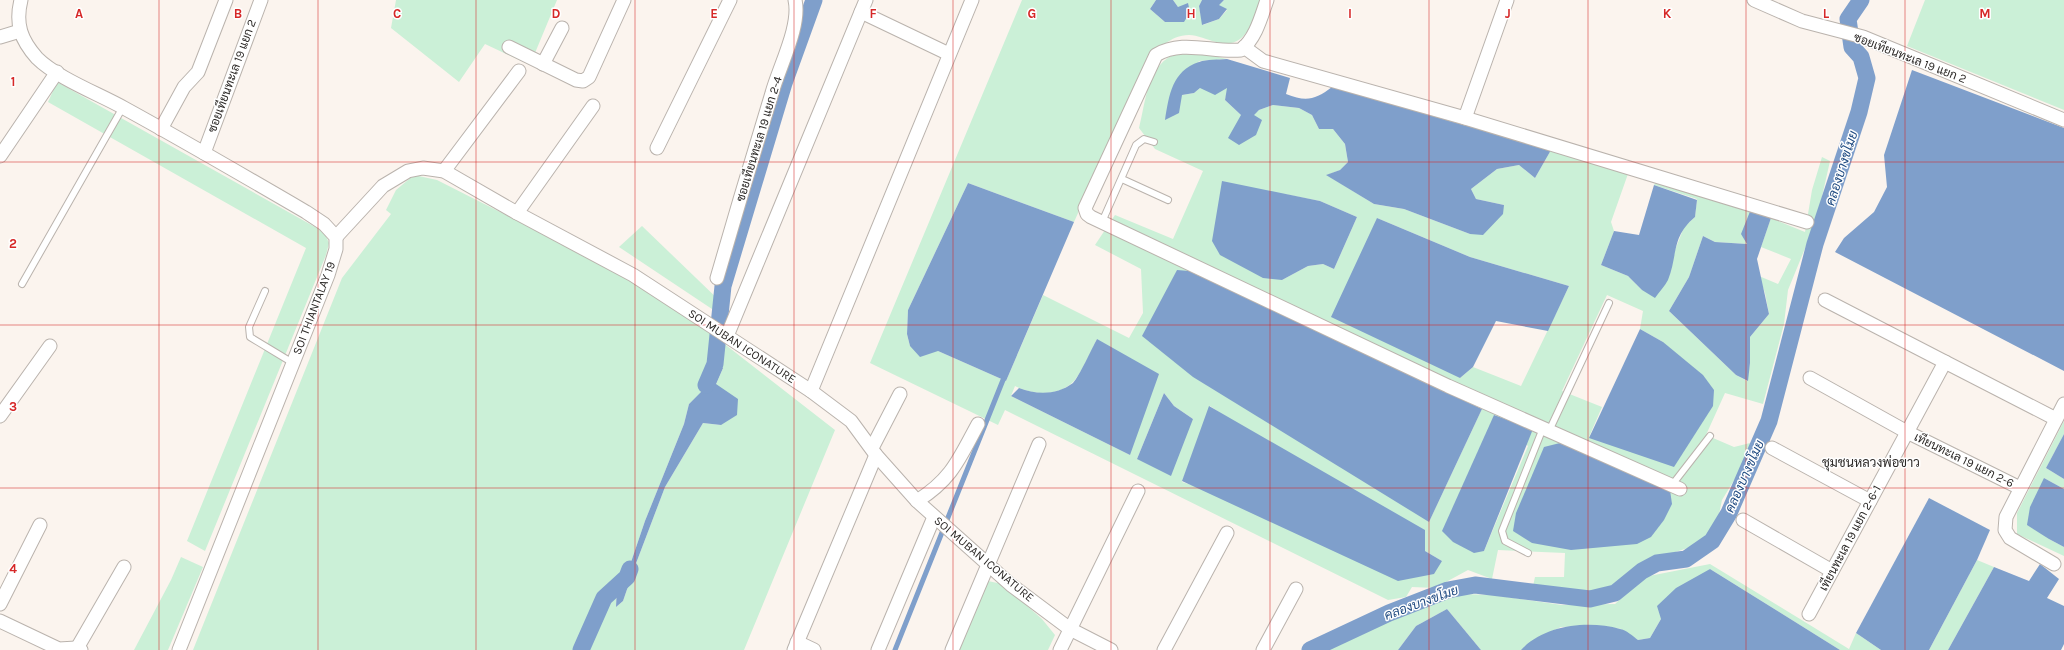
<svg xmlns="http://www.w3.org/2000/svg" width="2064" height="650" viewBox="0 0 2064 650" font-family="Karla,Sarabun,sans-serif">
  <style>
    .green { fill: #cbf0d7; fill-rule: evenodd }
    .water { fill: #7f9fcb }
    .lines { fill: none; stroke-linecap: round; stroke-linejoin: round }
    .stream { stroke: #7f9fcb; stroke-width: 5 }
    .canal { stroke: #7f9fcb; stroke-width: 17 }
    .lane-casing { stroke: #bab3ad; stroke-width: 8 }
    .street-casing { stroke: #bab3ad; stroke-width: 15 }
    .lane { stroke: #fff; stroke-width: 6 }
    .street { stroke: #fff; stroke-width: 13 }
    .grid { fill: none; stroke: #d62828; stroke-width: 1; stroke-opacity: 0.55 }
    .labels { text-anchor: middle; stroke-width: 3; stroke-linejoin: round; paint-order: stroke }
    .street-label { font-size: 12px; fill: #2c2927; stroke: #fff }
    .water-label { font-size: 13px; font-style: italic; fill: #204b82; stroke: #fff }
    .neighbourhood-label { font-size: 13px; fill: #2c2927; stroke: #fff }
    .grid-label { font-size: 13px; text-anchor: middle; font-weight: bold; fill: #d62828; stroke: #fff; stroke-width: 3; stroke-linejoin: round; paint-order: stroke }
  </style>
  <rect width="100%" height="100%" fill="#fbf4ee"/>
  <g class="green">
    <polygon points="396,0 557,0 530,65 485,44 459,82 391,28"/>
    <path d="M1022,0H1156L1150,9L1165,22H1184L1178,7L1173,0H1202L1199,6L1203,25L1219,19L1227,10L1218,5L1224,0H1260C1252,23 1246,50 1216,42C1208,40 1197,35 1189,35C1170,35 1158,50 1146,62L1074,222L968,183L908,310L907,334L910,346L938,351L1006,381L1043,295L1129,338L1143,313L1141,269L1095,245L1115,215L1173,239L1203,171L1155,149L1139,128C1146,101 1147,63 1178,53C1193,49 1212,56 1227,59L1199,61L1182,95L1194,93L1200,88H1228L1225,100L1241,115H1253L1259,110L1273,105L1299,108L1312,115L1319,129H1333L1345,144L1348,162L1340,170L1327,175L1374,204L1404,209L1470,234L1504,205L1476,199L1471,189L1497,169L1519,165L1535,178L1551,150L1629,171L1611,222L1614,231L1601,265L1628,276L1642,290L1675,250L1684,227L1695,217L1697,199L1654,185L1657,180L1751,209L1747,244L1715,242L1703,236L1689,277L1669,311L1736,375L1747,381L1750,363V337L1769,314L1765,293L1759,276L1778,284L1791,259L1761,247L1771,218L1805,232L1812,190L1822,157L1830,161L1817,219L1788,290L1784,324L1763,404L1725,393L1706,435L1734,447L1754,442L1747,459L1722,500L1718,519L1708,537L1694,546L1654,559L1612,590L1576,593L1533,586L1535,577H1564L1565,553L1498,550L1492,579L1468,570L1435,588L1412,587L1406,597L1388,600L1005,410L998,425L870,363ZM1284,194L1320,201L1357,217L1334,269L1323,264L1308,266L1282,280ZM1377,218L1470,257L1569,286L1521,386L1473,367L1460,378ZM1189,271L1482,409L1429,522ZM1607,295L1643,311L1640,329L1663,342L1589,437L1602,407L1562,391ZM1097,339L1130,455L1011,396L1015,386C1033,395 1057,397 1073,382C1080,376 1092,349 1097,339ZM1164,393L1174,406L1193,419L1137,459ZM1210,406L1425,551L1442,561L1182,482ZM1495,415L1528,446L1484,551Z"/>
    <polygon points="1925,0 2064,0 2064,110 1907,46"/>
    <polygon points="57,82 324,232 329,243 326,255 205,551 187,541 306,248 48,102"/>
    <path d="M414,175L437,180L630,278L686,314L835,430L744,650H193L342,278L391,214L386,210L396,190ZM715,364L723,368L716,384L721,425L703,423L665,487L635,566L623,601L616,607L617,585L610,582L629,568L645,521L684,424L689,404L702,392Z"/>
    <polygon points="642,226 723,304 718,313 619,247"/>
    <polygon points="2064,421 2064,434 2046,468 2064,479 2064,489 2044,478 2049,539 2064,547 2064,556 2017,534 2017,513"/>
    <polygon points="181,557 203,567 168,650 134,650 171,580"/>
    <polygon points="1977,560 1994,567 1948,650 1929,650"/>
    <polygon points="1710,564 1849,649 1856,633 1881,650 1840,650 1710,569 1661,619 1650,638 1638,640 1621,629 1602,626 1561,627 1537,638 1521,650 1481,650 1447,609 1416,626 1398,650 1321,650 1431,604 1463,594 1493,595 1562,605 1615,604 1644,577"/>
    <polygon points="988,581 1002,584 1042,619 1055,635 1048,650 956,650 983,587"/>
  </g>
  <g class="water">
    <polygon points="1156,0 1173,0 1178,7 1188,3 1190,12 1184,22 1165,22 1150,9"/>
    <polygon points="1202,0 1224,0 1219,5 1227,9 1219,19 1202,25 1199,6"/>
    <path d="M1227,59L1290,78L1286,94C1306,102 1315,100 1332,87L1551,150L1535,178L1519,165L1497,169L1471,189L1476,199L1504,205L1503,214L1483,235L1470,234L1404,209L1374,204L1326,175L1340,170L1348,162L1345,144L1333,129H1319L1312,115L1299,108L1273,105L1259,110L1254,115L1262,120L1256,135L1239,145L1228,138L1241,115L1225,100L1227,88L1215,95L1200,88L1194,93L1182,95L1179,113L1165,120C1169,95 1172,71 1199,62C1207,59 1218,60 1227,59Z"/>
    <polygon points="1912,70 2064,128 2064,371 1835,252 1844,238 1874,212 1887,187 1884,155"/>
    <polygon points="1222,181 1320,201 1357,217 1334,269 1323,264 1308,266 1282,280 1263,278 1220,255 1212,241"/>
    <polygon points="968,183 1074,222 1006,381 938,351 920,357 910,346 907,334 908,310"/>
    <path d="M1654,185L1697,200L1695,217C1671,237 1678,255 1668,280C1665,286 1659,292 1655,298L1642,290L1628,276L1601,265L1614,231L1639,235Z"/>
    <polygon points="1751,209 1771,218 1757,259 1769,314 1750,337 1750,363 1748,381 1736,375 1669,311 1689,277 1703,236 1715,242 1747,244 1741,234"/>
    <polygon points="1377,218 1470,257 1569,286 1548,331 1496,321 1473,367 1460,378 1331,317"/>
    <polygon points="1177,270 1189,271 1482,409 1429,522 1193,377 1142,336"/>
    <polygon points="1640,329 1663,342 1703,375 1714,390 1713,406 1674,467 1589,438"/>
    <path d="M1097,339L1159,374L1130,455L1011,396L1019,388C1037,395 1057,395 1073,383C1079,377 1092,348 1097,339Z"/>
    <polygon points="715,364 723,368 716,384 738,399 737,415 721,425 703,423 665,487 635,566 623,601 616,607 617,586 610,582 629,568 645,521 684,424 689,404 702,391"/>
    <polygon points="1164,393 1174,406 1193,419 1171,476 1137,459"/>
    <polygon points="1209,406 1425,530 1425,551 1442,561 1434,574 1398,581 1182,481"/>
    <polygon points="1494,415 1533,429 1484,551 1474,553 1453,542 1442,531"/>
    <polygon points="2064,434 2064,479 2046,468"/>
    <polygon points="1560,443 1670,490 1672,504 1664,520 1651,537 1637,544 1571,550 1532,543 1513,531 1516,513 1544,447"/>
    <polygon points="2044,478 2064,489 2064,547 2049,539 2027,525 2030,507"/>
    <polygon points="1929,498 1990,530 1977,560 1929,650 1881,650 1856,633"/>
    <polygon points="2040,564 2059,579 2047,598 2064,606 2064,644 2061,650 1948,650 1994,567 2029,581"/>
    <path d="M1710,569L1840,650H1521C1544,625 1588,620 1620,629C1626,630 1633,636 1638,640L1650,638L1661,619L1657,606L1676,588Z"/>
    <polygon points="1447,609 1481,650 1398,650 1416,626"/>
  </g>
  <g class="lines">
    <polyline class="stream" points="895,650 1003,380"/>
    <g class="canal">
      <polyline points="706,385 715,364 723,286 784,83 814,0"/>
      <polyline points="581,650 604,598 627,577 630,569"/>
      <polyline points="1310,650 1389,613 1448,590 1475,585 1590,599 1615,593 1642,571 1657,563 1686,559 1712,541 1729,513 1769,421 1815,244 1859,112 1867,78 1861,57 1852,47 1848,19 1861,0"/>
    </g>
    <defs>
      <g id="lane">
        <polyline points="1122,179 1168,200"/>
        <polyline points="1102,222 1136,145 1144,139 1154,142"/>
        <polyline points="22,284 123,107"/>
        <polyline points="265,291 249,327 250,337 293,363"/>
        <polyline points="1549,431 1609,303"/>
        <polyline points="1672,485 1710,436"/>
        <polyline points="1528,553 1505,541 1502,531 1543,428"/>
      </g>
      <g id="street">
        <path d="M21,0C15,24 21,40 37,58C57,78 99,94 124,108C186,142 246,177 306,212L324,224L336,237V249L328,275L179,650"/>
        <path d="M1267,0C1261,17 1256,38 1241,50C1212,53 1183,39 1156,55L1085,208L1087,214L1091,217L1448,386L1680,489"/>
        <polyline points="1754,0 1802,21 1863,37 2064,120"/>
        <polyline points="861,12 949,54"/>
        <polyline points="0,37 20,31"/>
        <polyline points="509,47 576,80 583,81 589,77 624,0"/>
        <polyline points="1244,47 1263,61 1465,118 1807,222"/>
        <polyline points="543,64 562,28"/>
        <polyline points="1465,118 1507,0"/>
        <polyline points="161,129 184,87 198,72 226,0"/>
        <polyline points="657,148 730,0"/>
        <polyline points="204,153 261,0"/>
        <polyline points="0,156 57,72"/>
        <polyline points="444,171 519,71"/>
        <polyline points="517,213 593,106"/>
        <polyline points="336,237 383,186 408,171 423,168 444,171 517,213 633,275 811,391 851,421 876,455 917,501 1011,585 1070,629 1111,650"/>
        <path d="M717,278C735,216 753,155 772,93C779,67 801,26 795,0"/>
        <polyline points="1825,300 1945,362"/>
        <polyline points="727,336 866,0"/>
        <polyline points="1810,378 1907,432 2020,488"/>
        <polyline points="811,391 972,0"/>
        <polyline points="0,416 50,346"/>
        <polyline points="872,448 900,394"/>
        <polyline points="1772,448 1870,501"/>
        <path d="M917,501C952,479 959,459 978,424"/>
        <polyline points="1743,520 1832,571"/>
        <polyline points="2054,564 2010,538 2005,530 2006,517 2064,404"/>
        <polyline points="0,604 40,525"/>
        <polyline points="1809,614 1945,362 2056,419"/>
        <polyline points="0,621 59,649 76,648 81,650"/>
        <polyline points="797,642 814,650"/>
        <polyline points="76,650 124,567"/>
        <polyline points="794,650 876,455"/>
        <polyline points="878,650 934,517"/>
        <polyline points="952,650 1039,444"/>
        <polyline points="1060,650 1138,491"/>
        <polyline points="1164,650 1227,533"/>
        <polyline points="1263,650 1296,589"/>
      </g>
    </defs>
    <use href="#lane" class="lane-casing"/>
    <use href="#street" class="street-casing"/>
    <use href="#lane" class="lane"/>
    <use href="#street" class="street"/>
  </g>
  <path class="grid" d="M159,0V650M318,0V650M476,0V650M635,0V650M794,0V650M953,0V650M1111,0V650M1270,0V650M1429,0V650M1588,0V650M1746,0V650M1905,0V650M0,162H2064M0,325H2064M0,488H2064"/>
  <g class="labels">
    <g class="street-label">
      <text transform="translate(1910 58) rotate(21)" y="4">ซอยเทียนทะเล 19 แยก 2</text>
      <text transform="translate(232 76) rotate(-70)" y="4">ซอยเทียนทะเล 19 แยก 2</text>
      <text transform="translate(759 139) rotate(-73)" y="4">ซอยเทียนทะเล 19 แยก 2-4</text>
      <text transform="translate(314 308) rotate(-69)" y="4">SOI THIANTALAY 19</text>
      <text transform="translate(742 346) rotate(33)" y="4">SOI MUBAN ICONATURE</text>
      <text transform="translate(1964 460) rotate(26)" y="4">เทียนทะเล 19 แยก 2-6</text>
      <text transform="translate(1850 538) rotate(-62)" y="4">เทียนทะเล 19 แยก 2-6-1</text>
      <text transform="translate(984 559) rotate(40)" y="4">SOI MUBAN ICONATURE</text>
    </g>
    <g class="water-label">
      <text transform="translate(1841 168) rotate(-72)" y="5">คลองบางขโมย</text>
      <text transform="translate(1744 476) rotate(-66)" y="5">คลองบางขโมย</text>
      <text transform="translate(1421 602) rotate(-20)" y="5">คลองบางขโมย</text>
    </g>
    <g class="neighbourhood-label">
      <text x="1871" y="467">ชุมชนหลวงพ่อขาว</text>
    </g>
  </g>
  <g class="grid-label">
    <text x="79" y="18">A</text>
    <text x="238" y="18">B</text>
    <text x="397" y="18">C</text>
    <text x="556" y="18">D</text>
    <text x="714" y="18">E</text>
    <text x="873" y="18">F</text>
    <text x="1032" y="18">G</text>
    <text x="1191" y="18">H</text>
    <text x="1350" y="18">I</text>
    <text x="1508" y="18">J</text>
    <text x="1667" y="18">K</text>
    <text x="1826" y="18">L</text>
    <text x="1985" y="18">M</text>
    <text x="13" y="86">1</text>
    <text x="13" y="248">2</text>
    <text x="13" y="411">3</text>
    <text x="13" y="573">4</text>
  </g>
</svg>
